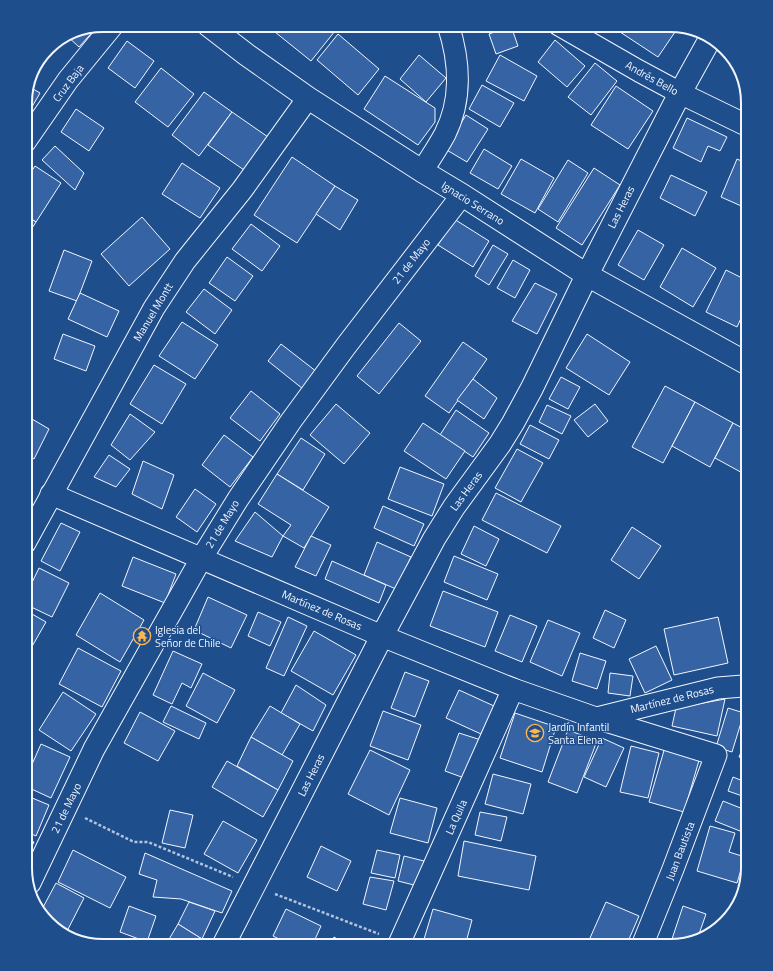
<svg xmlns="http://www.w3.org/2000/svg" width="773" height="971" viewBox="0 0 773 971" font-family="'Titillium Web',sans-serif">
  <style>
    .building { fill: #3563a3; stroke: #f2f6ff }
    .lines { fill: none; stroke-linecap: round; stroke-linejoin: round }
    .minor-casing { stroke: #f2f6ff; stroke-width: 23 }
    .tertiary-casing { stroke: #f2f6ff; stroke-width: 24 }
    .path { stroke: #b3c4dc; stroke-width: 2.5; stroke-dasharray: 3 2; stroke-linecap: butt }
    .minor { stroke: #1f4e8c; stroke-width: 21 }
    .tertiary { stroke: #1f4e8c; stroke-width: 22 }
    .labels { text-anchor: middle; stroke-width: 3; stroke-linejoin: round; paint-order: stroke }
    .street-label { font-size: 11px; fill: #f2f6ff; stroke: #1f4e8c }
    .poi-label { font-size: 11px; fill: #f2f6ff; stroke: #1f4e8c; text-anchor: start }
    .rim { fill: none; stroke: #f2f6ff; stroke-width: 2 }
  </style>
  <rect width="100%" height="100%" fill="#1f4e8c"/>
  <g class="building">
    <polygon points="272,25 328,25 335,31 311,61 270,28"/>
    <polygon points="486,25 509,25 509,26 488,32"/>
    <polygon points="615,25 664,25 675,32 658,57 614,28"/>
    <polygon points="98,26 79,47 66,35 73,31"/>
    <polygon points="511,26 518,46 496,54 489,34"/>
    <polygon points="338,34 379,69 358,95 317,60"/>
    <polygon points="555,40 585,66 567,87 538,62"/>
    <polygon points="127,41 154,61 135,88 108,68"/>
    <polygon points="419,55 446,78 426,102 400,79"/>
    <polygon points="500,55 537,76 524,101 486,81"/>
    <polygon points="595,63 617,81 591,115 568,97"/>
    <polygon points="161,68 194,94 168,127 135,102"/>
    <polygon points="385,76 435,108 435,122 418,145 364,109"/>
    <polygon points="482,85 514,103 500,127 469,109"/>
    <polygon points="28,86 40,93 25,119 25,98"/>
    <polygon points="616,86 653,111 628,149 591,125"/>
    <polygon points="204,92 232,112 199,156 172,135"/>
    <polygon points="76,109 104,128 89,151 61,132"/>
    <polygon points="232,112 268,137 244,170 208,145"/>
    <polygon points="466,115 488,129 467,162 445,149"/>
    <polygon points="687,118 727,137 720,151 708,146 701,162 673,148"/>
    <polygon points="55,146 84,173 75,190 42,160"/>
    <polygon points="484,149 512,166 498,189 470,173"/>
    <polygon points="292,157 335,186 297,243 254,215"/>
    <polygon points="521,159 554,178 535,213 501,194"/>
    <polygon points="737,159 748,164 748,209 721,197"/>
    <polygon points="568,160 588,173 558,222 538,209"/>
    <polygon points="182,163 220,188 200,218 162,194"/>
    <polygon points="35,166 61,183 36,222 25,215 25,181"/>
    <polygon points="594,168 620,185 582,245 556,228"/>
    <polygon points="671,175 707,192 695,216 660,198"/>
    <polygon points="335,186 358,200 340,230 316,214"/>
    <polygon points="25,215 36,222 25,239"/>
    <polygon points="142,217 170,249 129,286 101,254"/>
    <polygon points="454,219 489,241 473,267 438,245"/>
    <polygon points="251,224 280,246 262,271 232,249"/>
    <polygon points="638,230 664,245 644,280 618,265"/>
    <polygon points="493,245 508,254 489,285 475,276"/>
    <polygon points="682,248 716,268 693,307 660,287"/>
    <polygon points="64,250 92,261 77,301 49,291"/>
    <polygon points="227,257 253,276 235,301 209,283"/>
    <polygon points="513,260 530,270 515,298 497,288"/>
    <polygon points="726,270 748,281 748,303 737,327 706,312"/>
    <polygon points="535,283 557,294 537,334 512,321"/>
    <polygon points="204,289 232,310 215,334 186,312"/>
    <polygon points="80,293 119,311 107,337 68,319"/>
    <polygon points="182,322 218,345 195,379 159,356"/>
    <polygon points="399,323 421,341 379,394 357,376"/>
    <polygon points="63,334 95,346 86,371 54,359"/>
    <polygon points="587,334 630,362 609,395 566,368"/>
    <polygon points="463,342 487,359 449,413 425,396"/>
    <polygon points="281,344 317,372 303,389 268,361"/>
    <polygon points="154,365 186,384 162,424 130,404"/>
    <polygon points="561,377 580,387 568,409 549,399"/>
    <polygon points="473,379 497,398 484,419 457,400"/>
    <polygon points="665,386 695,402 663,463 632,447"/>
    <polygon points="251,391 280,414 260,441 230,418"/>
    <polygon points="695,402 733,423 710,467 672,446"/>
    <polygon points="336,404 370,433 344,464 310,435"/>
    <polygon points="595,404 608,421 588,437 574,420"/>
    <polygon points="547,405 571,416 562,434 539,422"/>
    <polygon points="456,410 489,433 473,457 440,435"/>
    <polygon points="130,414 155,432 130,460 111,445"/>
    <polygon points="27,416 49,429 34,459 25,454 25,419"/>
    <polygon points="423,423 465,451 446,479 404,451"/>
    <polygon points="733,423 748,431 748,476 715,458"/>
    <polygon points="530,425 559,440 549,459 520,444"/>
    <polygon points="224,435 253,457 230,487 202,465"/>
    <polygon points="301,438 325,454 303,490 277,474"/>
    <polygon points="517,449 543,463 521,502 495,488"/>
    <polygon points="109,455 130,469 116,487 94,477"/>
    <polygon points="143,461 174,475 162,509 132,494"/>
    <polygon points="400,467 444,484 432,516 388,499"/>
    <polygon points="277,474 329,507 304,548 283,536 291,525 258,504"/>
    <polygon points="195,489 216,504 197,532 176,517"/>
    <polygon points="496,493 561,526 547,553 482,520"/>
    <polygon points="383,506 424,524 414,546 374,528"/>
    <polygon points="255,512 283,536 272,557 235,541"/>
    <polygon points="61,523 80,532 60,571 41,561"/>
    <polygon points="474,526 499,539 486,566 461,554"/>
    <polygon points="632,527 661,546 639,579 611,560"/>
    <polygon points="311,536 331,545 316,576 295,567"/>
    <polygon points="377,542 411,557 396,589 364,575"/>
    <polygon points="454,556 498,574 487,600 444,582"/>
    <polygon points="133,557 176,574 165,603 122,586"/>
    <polygon points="332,561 386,585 379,603 325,579"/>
    <polygon points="39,568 69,583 52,617 25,604 25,597"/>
    <polygon points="443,591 498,612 485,647 430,626"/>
    <polygon points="100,593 144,620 120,662 76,635"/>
    <polygon points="208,597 247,615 231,648 194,630"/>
    <polygon points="25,610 46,622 26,657 25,657"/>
    <polygon points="605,610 626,620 614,648 593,638"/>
    <polygon points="258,612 281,622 270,646 248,636"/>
    <polygon points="510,615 537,626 522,662 495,651"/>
    <polygon points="288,617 307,626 284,676 266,668"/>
    <polygon points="718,617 728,663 674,675 664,629"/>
    <polygon points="548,620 580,633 562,676 530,662"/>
    <polygon points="314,631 356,655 333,695 291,671"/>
    <polygon points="656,646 672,680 645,693 629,659"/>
    <polygon points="78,648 121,671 102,707 59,684"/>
    <polygon points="173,651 202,664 191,688 182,683 172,704 153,695"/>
    <polygon points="580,653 606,661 597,689 572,681"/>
    <polygon points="405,672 429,681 415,717 391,708"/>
    <polygon points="203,673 235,690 217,723 186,706"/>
    <polygon points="610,673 633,676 630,696 608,693"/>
    <polygon points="296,685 326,705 313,731 281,713"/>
    <polygon points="459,690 494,706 481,734 446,718"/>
    <polygon points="63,692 96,714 71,751 39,730"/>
    <polygon points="725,699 717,736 672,726 676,708"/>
    <polygon points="171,706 206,723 199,739 163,722"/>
    <polygon points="270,706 300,724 282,755 251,737"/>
    <polygon points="728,708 744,713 732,752 716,747"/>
    <polygon points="383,711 421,725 408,760 370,746"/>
    <polygon points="140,712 175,731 158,761 124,743"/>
    <polygon points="515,713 556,727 542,772 500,758"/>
    <polygon points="568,730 597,741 577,793 548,782"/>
    <polygon points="459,733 481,740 467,779 445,771"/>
    <polygon points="748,735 748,760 739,757"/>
    <polygon points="251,737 293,761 278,790 237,766"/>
    <polygon points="602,738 624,748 606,787 584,777"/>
    <polygon points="41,744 70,757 51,798 25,786 25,780"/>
    <polygon points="631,746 659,753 648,798 620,792"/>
    <polygon points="665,747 700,757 684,812 649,802"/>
    <polygon points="370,750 410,770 389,815 348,794"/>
    <polygon points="227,761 278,790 263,817 212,787"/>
    <polygon points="493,774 531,784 523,814 485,804"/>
    <polygon points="733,777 748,783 748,798 728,791"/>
    <polygon points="25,795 49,805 36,836 25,831"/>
    <polygon points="400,798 437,808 428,843 390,833"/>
    <polygon points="723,801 748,811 740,831 715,821"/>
    <polygon points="170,810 193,815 185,848 162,843"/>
    <polygon points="480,812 507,817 501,841 475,835"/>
    <polygon points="223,821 257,840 238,873 204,854"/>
    <polygon points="710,826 735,833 729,852 745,857 737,883 697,871"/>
    <polygon points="25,838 34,842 25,860"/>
    <polygon points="464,841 536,856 529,890 458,876"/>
    <polygon points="321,846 351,861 337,891 307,877"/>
    <polygon points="73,850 126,877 110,908 58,882"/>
    <polygon points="377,850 400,855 395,878 371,873"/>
    <polygon points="145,853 232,891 222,913 181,899 153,897 157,880 139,874"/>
    <polygon points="404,856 424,861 418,886 398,881"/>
    <polygon points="370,877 394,881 386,910 363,904"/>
    <polygon points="56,883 84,898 65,935 40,913"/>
    <polygon points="189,902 215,911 202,939 178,924"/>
    <polygon points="606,902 639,916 626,946 609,946 590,938"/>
    <polygon points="129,906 156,916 147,942 120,932"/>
    <polygon points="683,906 706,914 698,937 683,942 672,939"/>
    <polygon points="286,909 321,926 312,946 293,946 273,936"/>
    <polygon points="433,909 472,920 465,946 422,946"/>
    <polygon points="178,924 202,939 198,946 165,946"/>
    <polygon points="334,937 349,946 329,946"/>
  </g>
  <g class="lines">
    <defs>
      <g id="minor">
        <polyline points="559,25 639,71 680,93 748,126"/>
        <polyline points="25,142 68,80 113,25"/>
        <path d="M422,171C430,159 438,147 445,134C462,100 460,61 448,25"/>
        <polyline points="51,494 382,636 513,689 596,718 716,755 673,869 642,946"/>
        <polyline points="25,543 154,308 185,261 242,190 308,98"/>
        <polyline points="597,718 718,688 743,686 748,687"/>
        <polyline points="30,883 94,749 201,559 238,499 291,421 346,346 462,195"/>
        <polyline points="398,946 513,689"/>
      </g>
      <g id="tertiary">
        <polyline points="208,25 247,55 308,98 422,171 462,195 587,275 748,364"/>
        <polyline points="223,946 382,636 434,539 454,507 500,444 513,423 532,388 587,275 680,93 711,37"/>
      </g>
    </defs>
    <use href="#minor" class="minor-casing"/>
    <use href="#tertiary" class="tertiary-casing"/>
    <g class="path">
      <polyline points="25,481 32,484"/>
      <polyline points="85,818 134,842 148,842 233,877"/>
      <polyline points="275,894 379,934"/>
    </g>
    <use href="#minor" class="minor"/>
    <use href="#tertiary" class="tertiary"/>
  </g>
  <defs>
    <symbol id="temple-ring" viewBox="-11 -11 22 22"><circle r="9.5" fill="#1f4e8c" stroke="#ffb74d" stroke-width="1.5"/><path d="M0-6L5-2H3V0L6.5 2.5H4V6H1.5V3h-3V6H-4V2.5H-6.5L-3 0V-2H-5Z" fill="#ffb74d"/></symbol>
    <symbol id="school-ring" viewBox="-11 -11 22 22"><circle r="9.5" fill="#1f4e8c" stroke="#ffb74d" stroke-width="1.5"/><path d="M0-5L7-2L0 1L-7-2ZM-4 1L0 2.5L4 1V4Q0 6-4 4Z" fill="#ffb74d"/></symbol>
  </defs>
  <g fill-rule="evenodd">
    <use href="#temple-ring" x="132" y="626" width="20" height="20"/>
    <use href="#school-ring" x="525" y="723" width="20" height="20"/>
  </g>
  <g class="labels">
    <g class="street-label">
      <text transform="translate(652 78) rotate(29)" y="4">Andrés Bello</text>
      <text transform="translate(68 83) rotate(-53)" y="4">Cruz Baja</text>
      <text transform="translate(473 203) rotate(32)" y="4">Ignacio Serrano</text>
      <text transform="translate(621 207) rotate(-63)" y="4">Las Heras</text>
      <text transform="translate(411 261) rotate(-52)" y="4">21 de Mayo</text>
      <text transform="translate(153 312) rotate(-59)" y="4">Manuel Montt</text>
      <text transform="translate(466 491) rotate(-54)" y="4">Las Heras</text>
      <text transform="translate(222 524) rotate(-59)" y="4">21 de Mayo</text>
      <text transform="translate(322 610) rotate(23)" y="4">Martínez de Rosas</text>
      <text transform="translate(672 699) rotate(-14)" y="4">Martínez de Rosas</text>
      <text transform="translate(311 775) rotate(-63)" y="4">Las Heras</text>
      <text transform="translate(66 808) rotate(-64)" y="4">21 de Mayo</text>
      <text transform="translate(456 817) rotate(-66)" y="4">La Quila</text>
      <text transform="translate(680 851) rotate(-69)" y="4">Juan Bautista</text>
    </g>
    <g class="poi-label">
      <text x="155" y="634">Iglesia del<tspan x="155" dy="13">Señor de Chile</tspan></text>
      <text x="548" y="731">Jardín Infantil<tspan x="548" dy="13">Santa Elena</tspan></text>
    </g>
  </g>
  <path d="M0 0H773V971H0ZM103 32H670A71 71 0 0 1 741 103V868A71 71 0 0 1 670 939H103A71 71 0 0 1 32 868V103A71 71 0 0 1 103 32Z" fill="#1f4e8c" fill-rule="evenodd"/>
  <path class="rim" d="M103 32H670A71 71 0 0 1 741 103V868A71 71 0 0 1 670 939H103A71 71 0 0 1 32 868V103A71 71 0 0 1 103 32Z"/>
</svg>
